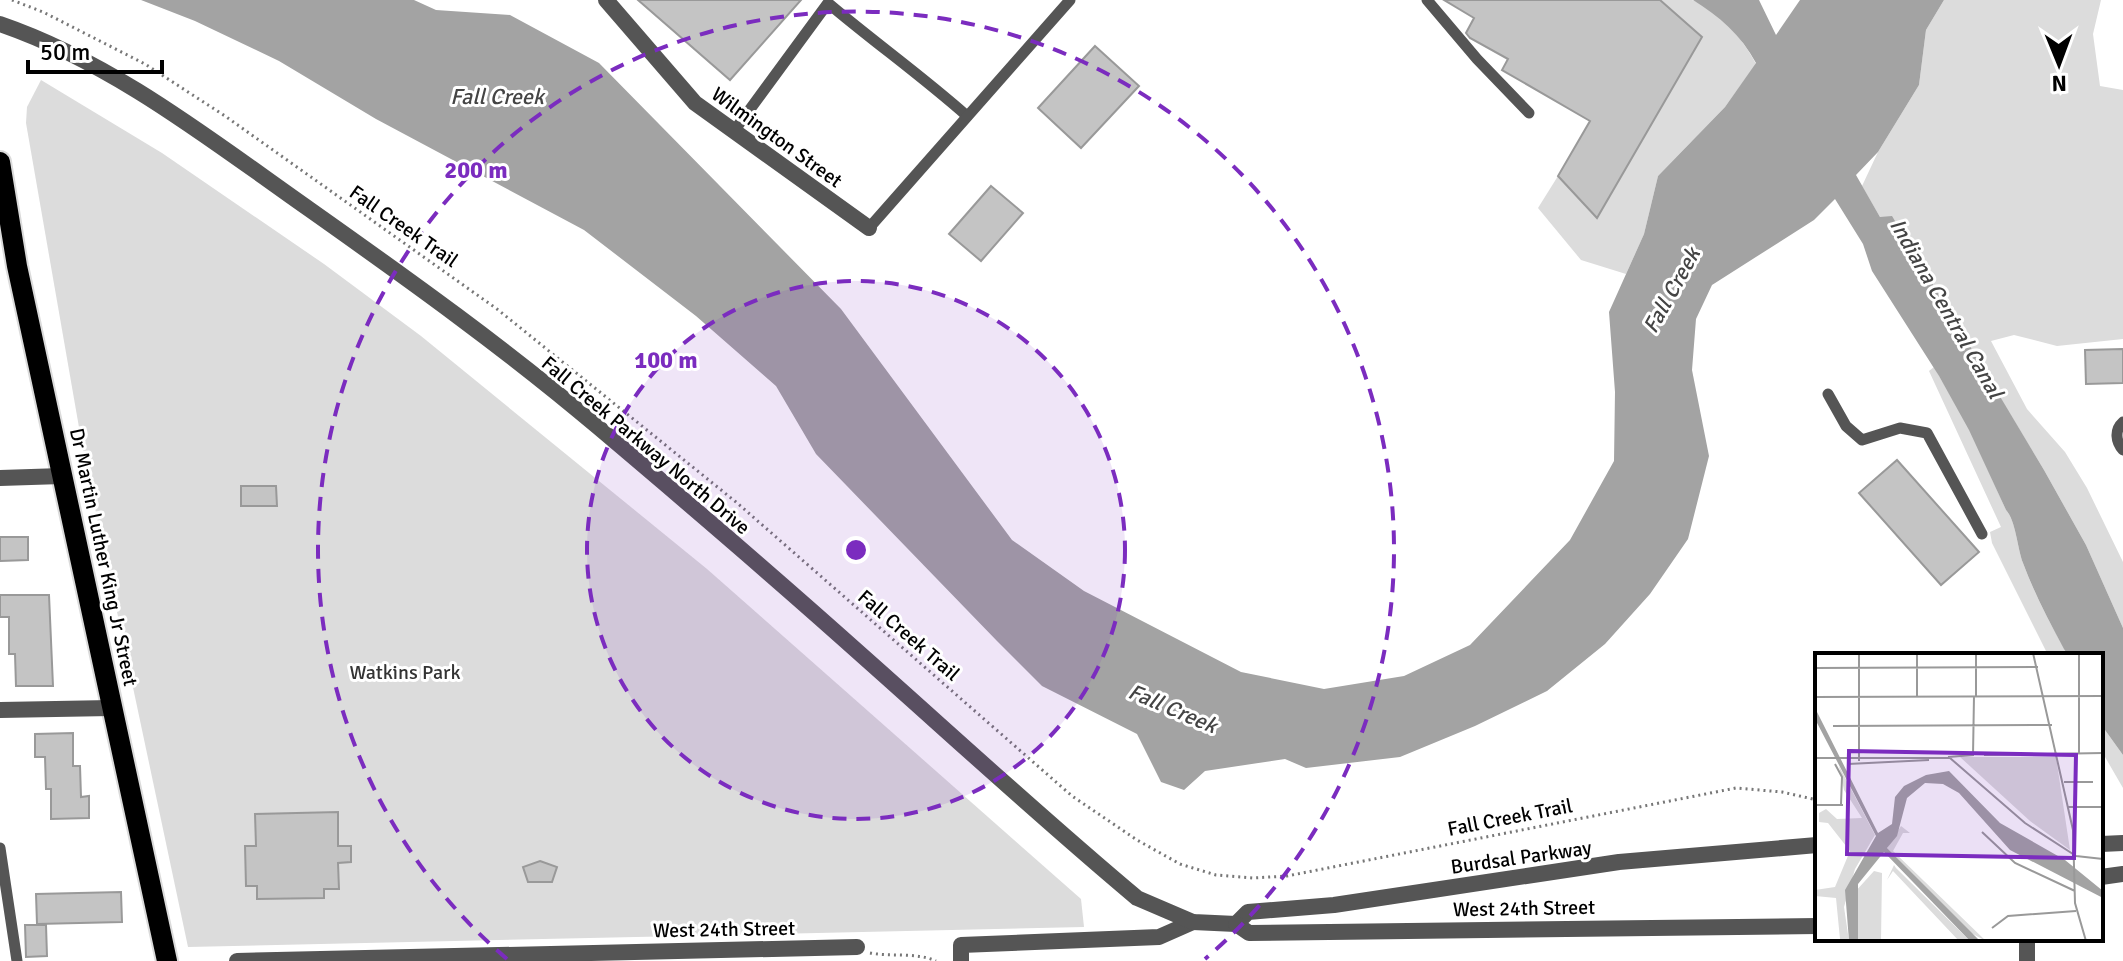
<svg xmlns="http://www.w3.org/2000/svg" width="2123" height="961" viewBox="0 0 2123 961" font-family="Signika,sans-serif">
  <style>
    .green { fill: #dcdcdc }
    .water { fill: #a3a3a3 }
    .building { fill: #c4c4c4; stroke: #999; stroke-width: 2 }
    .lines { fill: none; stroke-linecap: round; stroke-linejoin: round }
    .primary-casing { stroke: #dbdbdb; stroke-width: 24 }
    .path { stroke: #777; stroke-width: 3; stroke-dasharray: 2 4; stroke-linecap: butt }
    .service { stroke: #555; stroke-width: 11 }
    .minor { stroke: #555; stroke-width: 16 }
    .tertiary { stroke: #555; stroke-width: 16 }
    .primary { stroke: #000; stroke-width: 20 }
    .ring { fill: none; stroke: #7b2cbf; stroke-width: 4; stroke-dasharray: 14 10 }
    .labels { text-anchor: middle; stroke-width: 6; stroke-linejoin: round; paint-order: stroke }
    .street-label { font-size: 20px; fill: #000; stroke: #fff }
    .park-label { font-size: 20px; fill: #333; stroke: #fff }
    .water-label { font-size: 22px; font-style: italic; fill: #444; stroke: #fff }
    .inset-road { fill: none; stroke: #999; stroke-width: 2 }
    .view { fill: #7b2cbf; fill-opacity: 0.15; stroke: #7b2cbf; stroke-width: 4 }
    .inset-edge { fill: none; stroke: #000; stroke-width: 4 }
    .centre { fill: #7b2cbf; stroke: #fff; stroke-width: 4 }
    .ring-label { font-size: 24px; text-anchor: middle; font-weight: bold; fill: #7b2cbf; stroke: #fff; stroke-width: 6; stroke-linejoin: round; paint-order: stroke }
  </style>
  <rect width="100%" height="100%" fill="#fff"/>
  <g class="green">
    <path d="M1660,0C1669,0 1683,0 1692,0C1717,7 1745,42 1756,64L1725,107L1658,176L1644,234L1626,274L1581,260L1538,208L1558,176L1597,217L1702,37Z"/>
    <polygon points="1944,0 2101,0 2093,34 2100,86 2123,90 2123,339 2057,346 2014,335 1991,341 2027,409 2065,452 2087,488 2123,562 2123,628 2086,545 2044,470 1950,315 1880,217 1862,186 1878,152 1919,85 1926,30"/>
    <polygon points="41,80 162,153 324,264 421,336 707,569 1081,899 1084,927 188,947 84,456 26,123 27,107"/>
    <path d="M1934,367L1970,430L2006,510C2016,521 2017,547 2023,563C2035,596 2051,625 2068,655H2048L1992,543L1990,532L2001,527L1929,371Z"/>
    <polygon points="2101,716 2105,730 2123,755 2123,788 2101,750"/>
  </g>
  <path class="water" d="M141,0H414L436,10L510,15L599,63L841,309L1012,540L1084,591L1241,672L1324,689L1404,676L1470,645L1570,540L1614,461L1615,392L1609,312L1644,234L1658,176L1725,107L1756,63C1741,35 1719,16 1693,0H1759L1776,35L1800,0H1944L1926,30L1919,85L1878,152L1856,175L1880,217L1892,216L2044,470L2086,545L2123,628V755L2105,730L2101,716V655H2068L2064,649C2049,621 2034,593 2023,563C2017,547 2016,521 2006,510L1969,430L1939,376L1872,271L1863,244L1835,199L1814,220L1712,285L1696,319L1692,370L1709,456L1688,539L1650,594L1605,644L1547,691L1475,726L1400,757L1306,768L1285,759L1205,771L1184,790L1161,782L1137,734L1042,686L997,641L816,454L776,386L696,316L584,230L376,119L279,61L195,21Z"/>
  <g class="building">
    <polygon points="638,0 801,0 730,80"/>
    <polygon points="1444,0 1660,0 1702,37 1597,218 1558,176 1590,121 1502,70 1508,59 1470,38 1466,33 1474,18"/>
    <polygon points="1095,46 1139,86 1081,148 1038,108"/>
    <polygon points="991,186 1023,213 981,261 949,234"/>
    <polygon points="2123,349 2123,383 2086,384 2085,350"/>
    <polygon points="1897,460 1979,552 1941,585 1859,493"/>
    <polygon points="241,486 276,486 277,506 241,506"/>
    <polygon points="0,537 28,537 28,560 0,561"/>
    <polygon points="0,595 49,595 53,686 16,686 15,654 9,654 9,617 0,617"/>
    <polygon points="73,733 73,766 80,766 81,797 89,796 89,818 51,819 51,789 46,789 45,757 35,757 35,734"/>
    <polygon points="338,812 338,846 351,846 351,862 338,863 339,889 324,889 324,898 257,899 257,886 246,886 245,846 256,846 255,814"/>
    <polygon points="540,861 557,867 552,882 528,882 523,867"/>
    <polygon points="121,892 122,922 37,924 36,894"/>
    <polygon points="25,925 46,925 47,956 26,957"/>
  </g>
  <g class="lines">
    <defs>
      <polyline id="primary" points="0,162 17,266 167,961"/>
    </defs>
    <use href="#primary" class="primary-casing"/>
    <g class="path">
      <polyline points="12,0 43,12 145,64 225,116 497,309 736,502 1072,796 1137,840 1180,864 1216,875 1253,878 1287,876 1736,788 1782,792 1817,800"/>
      <path d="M870,953C892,957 916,952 936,961"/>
    </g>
    <g class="service">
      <polyline points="1427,0 1477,59 1529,113"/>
      <path d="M734,131L828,3C874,42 922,76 967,116"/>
      <polyline points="869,228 1070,0"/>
      <polyline points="1828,394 1846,426 1862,440 1900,428 1927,433 1982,534"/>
      <path d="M2123,422C2114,430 2116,442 2123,450"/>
      <polyline points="0,848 17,961"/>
    </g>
    <g class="minor">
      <polyline points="606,0 695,103 869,228"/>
      <polyline points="0,478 62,476"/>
      <polyline points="0,710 111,708"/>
      <polyline points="2027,939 2027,961"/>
      <polyline points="237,961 857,947"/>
      <polyline points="961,961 961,945 1159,937 1193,922"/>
    </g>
    <g class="tertiary">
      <path d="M0,24C114,63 212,141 309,209C408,279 506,349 598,427C688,503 778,580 866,659C956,739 1045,821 1137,898L1193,922L1236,924"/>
      <polyline points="2101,844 2123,843"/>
      <polyline points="2101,877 2123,874"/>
      <polyline points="1236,924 1248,912 1334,905 1619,862 1817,845"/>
      <polyline points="1236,924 1249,933 1817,926"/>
    </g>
    <use href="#primary" class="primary"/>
  </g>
  <circle cx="856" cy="550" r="269" fill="#7b2cbf" fill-opacity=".12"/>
  <g class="ring">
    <circle cx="856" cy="550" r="269"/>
    <path d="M507 959A538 538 0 1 1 1205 959"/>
  </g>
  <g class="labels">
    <g class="street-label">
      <text transform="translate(777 137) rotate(36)" y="7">Wilmington Street</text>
      <text transform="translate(404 226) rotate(35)" y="7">Fall Creek Trail</text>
      <text transform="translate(646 445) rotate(40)" y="7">Fall Creek Parkway North Drive</text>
      <text transform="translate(104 557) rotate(78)" y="7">Dr Martin Luther King Jr Street</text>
      <text transform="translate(909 635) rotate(41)" y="7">Fall Creek Trail</text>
      <text transform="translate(1510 817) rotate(-11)" y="7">Fall Creek Trail</text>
      <text transform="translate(1521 857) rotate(-8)" y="7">Burdsal Parkway</text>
      <text transform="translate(1524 908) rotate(-1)" y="7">West 24th Street</text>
      <text transform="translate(724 929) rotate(-1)" y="7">West 24th Street</text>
    </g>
    <g class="park-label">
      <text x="405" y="679">Watkins Park</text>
    </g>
    <g class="water-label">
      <text x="497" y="104">Fall Creek</text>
      <text transform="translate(1671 290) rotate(-61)" y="8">Fall Creek</text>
      <text transform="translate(1947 308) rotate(60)" y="8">Indiana Central Canal</text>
      <text transform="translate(1173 708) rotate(23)" y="8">Fall Creek</text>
    </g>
  </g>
  <g transform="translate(1815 653)">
    <rect width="288" height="288" fill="#fff"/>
    <path d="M145,104H241L255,197L215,168ZM24,113L60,182L40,216L29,254L34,288L25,286L21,245L0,243V237L20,234L35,198L13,170L4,169V160L11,156L22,166L47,165L29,137ZM86,173L95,180H88L78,198L171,288L154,279L72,195ZM79,212L81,215L155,288H144L78,218L72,227ZM59,218L67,220L66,288H43L40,239Z" fill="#dcdcdc"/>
    <path d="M0,55L63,180L77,171L80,144L89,133L111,122L134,118L185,170L250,207L288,238V245L195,197L144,140L128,131L110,130L92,145L82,183L72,195L165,288H155L69,199L43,231V288H34L30,237L61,183L0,66Z" fill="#a3a3a3"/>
    <path class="inset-road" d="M44,0V108M102,0V44M161,0V43M218,0L258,177L260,250L271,288M264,0V100M0,15L223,14M0,44L288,43M18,73L237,72M169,102L288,100M133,104L158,102L159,43M0,105H135L210,170L261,203M20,111L27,124L26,151M33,111L114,107M249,129H278M0,152H28M253,154H288M167,179L200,210L260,238M261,203L288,206M0,208L1,112M177,275L193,263L261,258"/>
    <path class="view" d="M34,98L261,102L259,205L32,201Z"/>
    <rect width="288" height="288" class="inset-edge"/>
  </g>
  <circle cx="856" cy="550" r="12" class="centre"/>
  <g class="ring-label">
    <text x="476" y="178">200 m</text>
    <text x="666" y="368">100 m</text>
  </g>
  <g transform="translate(2059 64) rotate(179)" stroke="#ffffff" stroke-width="6" paint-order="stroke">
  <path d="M0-6L14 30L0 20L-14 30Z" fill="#000000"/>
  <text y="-12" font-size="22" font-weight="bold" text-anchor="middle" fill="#000000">N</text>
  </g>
  <path d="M28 60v12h134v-12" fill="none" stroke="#000000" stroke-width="4"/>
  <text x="40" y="60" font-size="24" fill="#000000" stroke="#ffffff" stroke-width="6" paint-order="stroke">50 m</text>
</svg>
